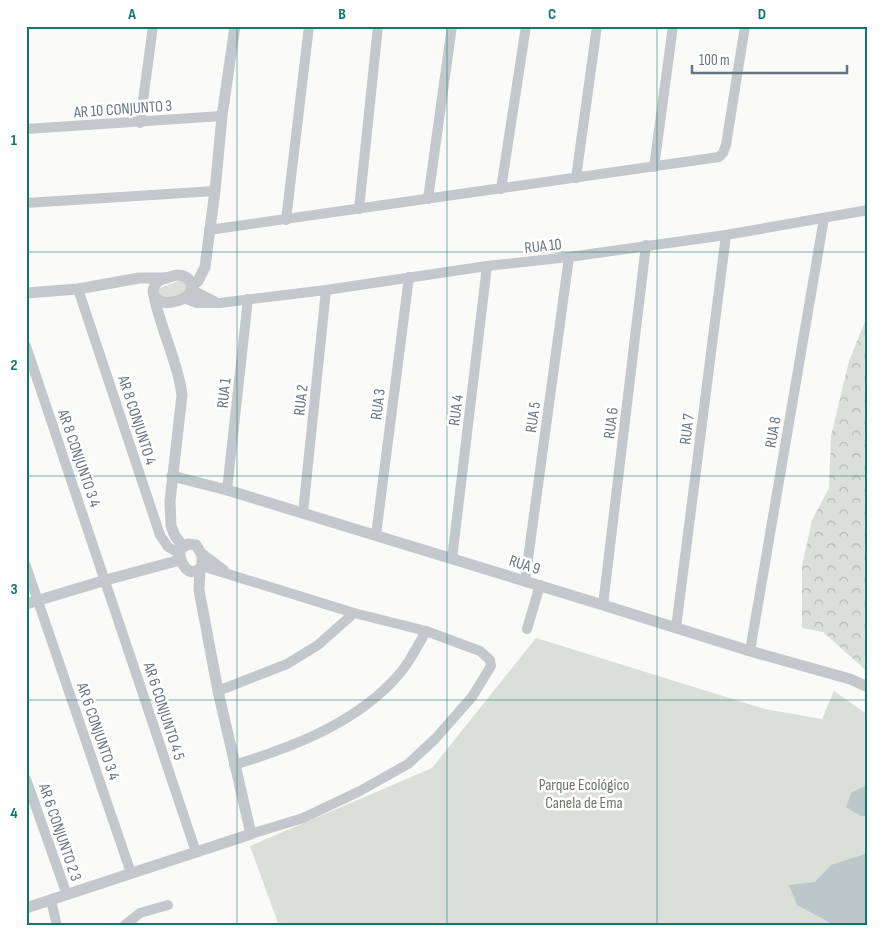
<svg xmlns="http://www.w3.org/2000/svg" width="894" height="952" viewBox="0 0 894 952" font-family="'Sofia Sans Condensed',sans-serif">
  <style>
    .green { fill: #dadfd7 }
    .forest { fill: url(#forest-crowns) }
    .water { fill: #bbc7cb }
    .lines { fill: none; stroke-linecap: round; stroke-linejoin: round }
    .minor { stroke: #c3c8cc; stroke-width: 10 }
    .tertiary { stroke: #c3c8cc; stroke-width: 11 }
    .grid { fill: none; stroke: #0f766e; stroke-width: 1; stroke-opacity: 0.55 }
    .labels { text-anchor: middle; stroke-width: 5; stroke-linejoin: round; paint-order: stroke }
    .street-label { font-size: 16px; fill: #657683; stroke: #fff }
    .park-label { font-size: 16px; fill: #687a64; stroke: #fff }
    .neatline { fill: none; stroke: #0f766e; stroke-width: 2 }
    .grid-label { font-size: 16px; text-anchor: middle; font-weight: bold; fill: #0f766e }
  </style>
  <defs>
    <pattern id="forest-crowns" width="20" height="18" patternUnits="userSpaceOnUse" patternTransform="scale(1.25)"><rect width="20" height="18" fill="#dadfd7"/><path d="M2 6a3 3 0 1 1 6 0M12 15a3 3 0 1 1 6 0" fill="none" stroke="#b4b9b4"/></pattern>
  </defs>
  <rect width="100%" height="100%" fill="#fafaf8"/>
  <g class="green">
    <polygon points="178,281 184,281 189,291 163,301 158,291 160,288"/>
    <polygon points="536,638 765,709 822,719 834,691 868,715 868,926 279,926 250,846 432,768"/>
  </g>
  <polygon class="forest" points="868,314 868,672 823,632 802,628 802,566 812,520 829,488 831,436 849,361"/>
  <g class="water">
    <polygon points="868,785 868,815 861,816 846,807 852,792"/>
    <polygon points="868,853 868,926 836,926 797,905 789,885 815,882 831,865"/>
  </g>
  <g class="lines">
    <g class="minor">
      <polyline points="140,123 153,26"/>
      <polyline points="26,129 222,116"/>
      <polyline points="654,167 673,26"/>
      <polyline points="576,178 597,26"/>
      <polyline points="501,189 526,26"/>
      <polyline points="428,199 452,26"/>
      <polyline points="26,203 215,191"/>
      <polyline points="359,209 378,26"/>
      <polyline points="286,220 309,26"/>
      <polyline points="209,230 719,157 723,153 726,145 745,26"/>
      <polyline points="78,289 160,535 168,547 180,554"/>
      <polyline points="192,290 214,301"/>
      <polyline points="184,298 197,303 220,303 326,290 487,266 569,257 726,235 868,210"/>
      <polyline points="26,346 196,852"/>
      <polyline points="227,490 248,299"/>
      <polyline points="303,513 326,290"/>
      <polyline points="376,535 409,277"/>
      <polyline points="200,552 224,570"/>
      <polyline points="452,559 487,266"/>
      <polyline points="26,566 131,873"/>
      <polyline points="202,566 354,613 426,631 480,651 490,660 491,666 472,697 435,739 408,764 360,791 303,818 251,834"/>
      <polyline points="525,581 569,257"/>
      <polyline points="603,605 646,245"/>
      <polyline points="676,628 726,235"/>
      <polyline points="527,629 540,585"/>
      <polyline points="750,651 824,218"/>
      <polyline points="218,691 287,664 318,645 354,613"/>
      <path d="M234,765C290,748 351,725 392,682C407,667 416,649 426,631"/>
      <polyline points="26,779 67,895"/>
      <polyline points="51,900 57,926"/>
      <polyline points="124,926 140,913 168,905"/>
    </g>
    <g class="tertiary">
      <path d="M177,275C190,275 196,286 188,296C176,303 157,308 153,292C154,278 166,278 177,275Z"/>
      <polyline points="192,286 198,281 205,267 215,191 222,116 235,26"/>
      <polyline points="26,293 78,289 139,278 167,278"/>
      <path d="M154,295C160,329 178,361 182,395L170,501L171,526L175,536L183,546"/>
      <polyline points="172,476 227,490 603,605 750,651 850,679 868,687"/>
      <path d="M188,544L196,545L202,555V566C190,581 178,563 180,549Z"/>
      <polyline points="26,604 106,580 180,560"/>
      <polyline points="26,908 251,834 218,691 199,590 200,569"/>
    </g>
  </g>
  <path class="grid" d="M237,26V926M447,26V926M657,26V926M26,252H868M26,476H868M26,700H868"/>
  <g class="labels">
    <g class="street-label">
      <text transform="translate(123 108) rotate(-4)" y="6">AR 10 CONJUNTO 3</text>
      <text transform="translate(543 245) rotate(-6)" y="6">RUA 10</text>
      <text transform="translate(223 393) rotate(-84)" y="6">RUA 1</text>
      <text transform="translate(300 400) rotate(-84)" y="6">RUA 2</text>
      <text transform="translate(377 404) rotate(-83)" y="6">RUA 3</text>
      <text transform="translate(455 410) rotate(-83)" y="6">RUA 4</text>
      <text transform="translate(532 417) rotate(-82)" y="6">RUA 5</text>
      <text transform="translate(138 420) rotate(72)" y="6">AR 8 CONJUNTO 4</text>
      <text transform="translate(610 423) rotate(-83)" y="6">RUA 6</text>
      <text transform="translate(686 429) rotate(-83)" y="6">RUA 7</text>
      <text transform="translate(772 432) rotate(-80)" y="6">RUA 8</text>
      <text transform="translate(80 458) rotate(71)" y="6">AR 8 CONJUNTO 3 4</text>
      <text transform="translate(525 564) rotate(17)" y="6">RUA 9</text>
      <text transform="translate(165 711) rotate(72)" y="6">AR 6 CONJUNTO 4 5</text>
      <text transform="translate(99 731) rotate(71)" y="6">AR 6 CONJUNTO 3 4</text>
      <text transform="translate(61 832) rotate(71)" y="6">AR 6 CONJUNTO 2 3</text>
    </g>
    <g class="park-label">
      <text x="584" y="790">Parque Ecológico<tspan x="584" dy="18">Canela de Ema</tspan></text>
    </g>
  </g>
  <rect width="894" height="952" fill="none" stroke="#ffffff" stroke-width="55"/>
  <path d="M692 65v8h155v-8" fill="none" stroke="#657683" stroke-width="2.5"/>
  <text x="699" y="65" font-size="15" fill="#657683" stroke="#ffffff" stroke-width="4" paint-order="stroke">100 m</text>
  <rect x="28" y="28" width="838" height="896" class="neatline"/>
  <g class="grid-label">
    <text x="132" y="19">A</text>
    <text x="342" y="19">B</text>
    <text x="552" y="19">C</text>
    <text x="762" y="19">D</text>
    <text x="14" y="145">1</text>
    <text x="14" y="370">2</text>
    <text x="14" y="594">3</text>
    <text x="14" y="818">4</text>
  </g>
</svg>
